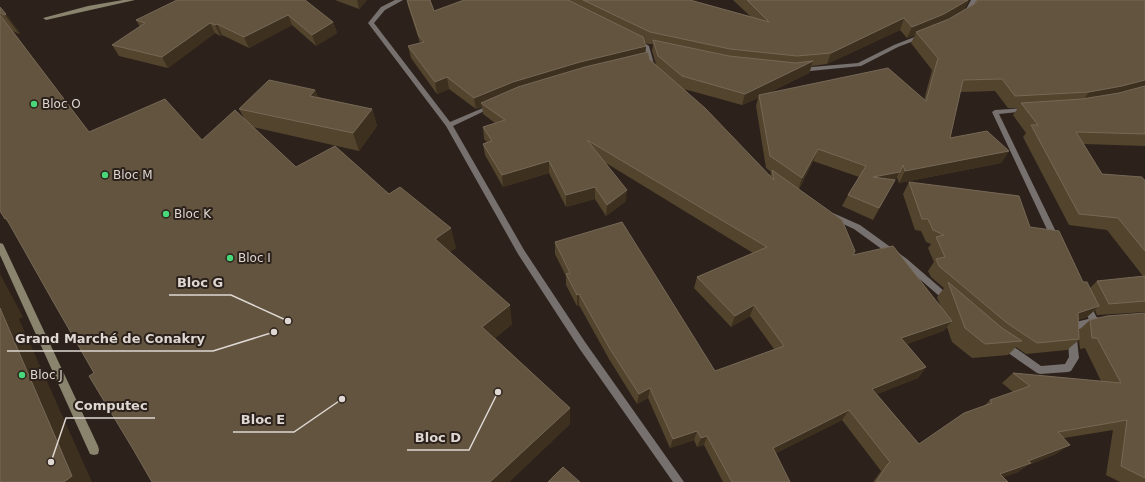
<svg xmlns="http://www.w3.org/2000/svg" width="1145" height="482" viewBox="0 0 1145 482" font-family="'DejaVu Sans',sans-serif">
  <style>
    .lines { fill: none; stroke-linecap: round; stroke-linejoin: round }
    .stream { fill: #8a836d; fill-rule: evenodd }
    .lane { fill: #76706e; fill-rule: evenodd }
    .street { fill: #76706e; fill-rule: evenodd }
    .wall { fill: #53442d; fill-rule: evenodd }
    .shaded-wall { fill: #3d301f }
    .building { fill: #62543f; stroke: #766856 }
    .poi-dot { fill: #48d779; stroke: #2c221b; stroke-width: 1.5 }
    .labels { text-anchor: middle; stroke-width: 4; stroke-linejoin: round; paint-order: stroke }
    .poi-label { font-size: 12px; fill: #ded7d2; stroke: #2c221b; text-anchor: start }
    .leader { fill: none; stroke: #ded7d2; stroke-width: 1.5 }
    .callout-dot { fill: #ded7d2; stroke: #2c221b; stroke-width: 1.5 }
    .callout-label { font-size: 13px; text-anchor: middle; font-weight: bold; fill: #ded7d2; stroke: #2c221b; stroke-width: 4; stroke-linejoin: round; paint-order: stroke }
  </style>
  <rect width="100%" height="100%" fill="#2c221b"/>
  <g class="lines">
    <g class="stream">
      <polygon points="123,0 135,0 46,20 43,18 88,6"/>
      <polygon points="0,243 3,244 4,246 98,446 99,450 98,454 94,455 90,454 0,255"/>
    </g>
    <g class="lane">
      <path d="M971,0H977C973,6 970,16 962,15L961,14L965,11Z"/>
      <polygon points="922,34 924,35 924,37 898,47 861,66 800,72 797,70 800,68 858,63 894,45"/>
      <polygon points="646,44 649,46 654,64 653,65 651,66 648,64 643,46"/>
      <polygon points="833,213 860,225 907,259 951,297 952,299 951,301 948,303 945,301 901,263 854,229 830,218 829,216 830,214"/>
      <polygon points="1096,317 1099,318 1100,321 1099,324 1076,330 1079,358 1071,371 1068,372 1040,374 1037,373 1001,348 999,345 1001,342 1004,341 1007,342 1041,366 1065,364 1069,357 1067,327 1068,324"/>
    </g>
    <g class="street">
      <polygon points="395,0 403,0 385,10 374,23 450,122 490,105 492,104 495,106 453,126 524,250 585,342 684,482 673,482 579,348 518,254 446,126 368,23 381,7"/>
      <polygon points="1026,108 1028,109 1028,111 999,114 1059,238 1055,241 1051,238 992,112 995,110"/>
      <polygon points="1086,301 1089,302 1097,318 1098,321 1097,324 1094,325 1091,324 1082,305 1083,302"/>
    </g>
  </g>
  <g class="wall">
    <polygon points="305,0 333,22 337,33 316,46 292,25 249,48 222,35 220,36 215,33 168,68 119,56 112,45 140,27 136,20"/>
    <polygon points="335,0 367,0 359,9"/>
    <path d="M407,0H430L434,11L464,0H690L750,16L733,0H969L964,10L1145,0V146L1084,144L1102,174L1145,180V312L1097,315L1095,310L1087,317L1078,320L1079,330L1090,320L1145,313V482H1120L1106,475L1113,430L1064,438L1056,454L1028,465L1018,472L1003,477L1008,482H873L879,474L881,471L842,420L776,453L790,482H723L704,445L697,447L694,440L670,448L648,398L637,404L609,359L579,305L577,306L566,285V276L555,254V242L715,371L774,349L750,316L731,327L694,288L697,277L753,253L606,163L626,201L606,216L595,199L566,207L549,173L503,187L485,155L483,144L487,142L484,139L483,127L495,123L483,114L482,107L476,109L449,89L437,94L411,58L408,46L420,43L408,6ZM900,30L907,38L915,35L911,43L932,70L924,100L768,93L809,73L812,66L827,64ZM644,42L648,44H653L652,51L656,64L650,60L645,53L646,46ZM684,89L742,105L758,98L756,106L766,168L771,172L770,176ZM995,91L1008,108H1018L1013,115L1026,133L1023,137L1069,225L1107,230L1143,276L1097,281L1090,288L1083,282L1030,227L909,182L903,194L915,230L921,231L926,242L931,244L928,248L934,262L928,271L931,277L944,288L937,297L940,305L853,255L799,189L813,161L859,177L848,195L842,206L873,220L897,177L899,183L1001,163L1009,151L950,138L960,92ZM947,327L952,342L972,358L1008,355L1016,347L1026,354L1067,350L1079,340L1080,349L1085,348L1101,381L1013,373L1002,383L1013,392L990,400L984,406L919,444L877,394L918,378L926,367L907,344L943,331Z"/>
    <polygon points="0,7 20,33 19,34 13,31 89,132 202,140 244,118 239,109 315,90 318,97 372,109 377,126 359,151 253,127 296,167 389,194 456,248 449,252 512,324 495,338 570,408 570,424 509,482 152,482 94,373 50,296 10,224 5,219 0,211"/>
  </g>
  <g class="shaded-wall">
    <polygon points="357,0 367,0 359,9"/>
    <polygon points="968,0 969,0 964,10 938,26 916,32 915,35 907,38 912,27"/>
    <polygon points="6,14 20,33 19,34 5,15"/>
    <polygon points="288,15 292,25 249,48 244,37"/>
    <polygon points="904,18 900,30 827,64 831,53"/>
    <polygon points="333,22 337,33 316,46 312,35"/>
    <polygon points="210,23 215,33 168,68 162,57"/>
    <polygon points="217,24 222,35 220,36 215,25"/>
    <polygon points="646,46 645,58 481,103 482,107 476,109 474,98 513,82 580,62"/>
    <polygon points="813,61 809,73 759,97 759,95 758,98 742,105 745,94"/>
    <polygon points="447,77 449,89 437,94 435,82"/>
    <polygon points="1145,80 1145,89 1081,103 1089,92"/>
    <polygon points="315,90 322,107 310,96"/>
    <polygon points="372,109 377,126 359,151 353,133"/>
    <polygon points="818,149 813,161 798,190 802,178"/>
    <polygon points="1009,151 1001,163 899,183 905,171"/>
    <polygon points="549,161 549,173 503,187 502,175"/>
    <polygon points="903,165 897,177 873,220 879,208 873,177"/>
    <polygon points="595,187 595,199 566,207 566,195"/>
    <polygon points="627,190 626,201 606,216 607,205"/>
    <polygon points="451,228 456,248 440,259 435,239"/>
    <polygon points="0,274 23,317 19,319 92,482 64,482 0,308"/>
    <polygon points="579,294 579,305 577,306 577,295"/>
    <polygon points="510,305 512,324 486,345 482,327"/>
    <polygon points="754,305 750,316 731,327 735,316"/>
    <polygon points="1099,306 1087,317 1067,324 1078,313"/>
    <polygon points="952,321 943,331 893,349 901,338"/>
    <polygon points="926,367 918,378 865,399 872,389"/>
    <polygon points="650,388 648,398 637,404 639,394"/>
    <polygon points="570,408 570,424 509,482 490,482"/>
    <polygon points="849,410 842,420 768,457 773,448"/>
    <polygon points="697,431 694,440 670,448 673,439"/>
    <polygon points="707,436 704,445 697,447 701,438"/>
    <polygon points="1070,445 1056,454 1028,465 1018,472 991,482 1000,474 1028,461"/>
  </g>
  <g class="building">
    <polygon points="177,0 305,0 333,22 312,35 288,15 244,37 217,24 215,25 210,23 162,57 112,45 145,23 136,20"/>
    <polygon points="407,0 430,0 434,11 464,0 568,0 643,37 646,46 580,62 513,82 474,98 447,77 435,82 408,46 424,42 419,36"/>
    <polygon points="583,0 690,0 769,22 747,0 968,0 944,14 912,27 904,18 831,53 797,56 730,49 650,32"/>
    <polygon points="977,0 1145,0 1145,80 1122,86 1089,92 1015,96 1002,79 963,80 950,138 987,131 1009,151 905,171 903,165 900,172 873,177 895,180 879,208 848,195 866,166 818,149 802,178 770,156 759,95 888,68 926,101 938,58 916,32 949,19 976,3"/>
    <polygon points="0,7 6,14 5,15 0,13"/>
    <polygon points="0,15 89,132 165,99 202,140 235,110 296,167 335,146 389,194 400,187 451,228 435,239 510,305 482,327 570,408 490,482 152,482 133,449 89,376 94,373 50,296 6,218 5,219 0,211"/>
    <polygon points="653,40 729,56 796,63 813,61 745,94 682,76 658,56"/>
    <polygon points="648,52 650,60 705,108 774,180 772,170 842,220 855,251 853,255 893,246 952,321 901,338 926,367 872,389 919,444 964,413 992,403 990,400 1030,386 1013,373 1121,383 1097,338 1092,338 1090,320 1107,316 1145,313 1145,478 1121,466 1127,420 1058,432 1070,445 1028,461 1031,463 1000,474 1008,482 876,482 887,465 890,462 849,410 773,448 790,482 732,482 707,436 701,438 697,431 673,439 650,388 639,394 610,349 579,294 577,295 566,274 570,273 555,242 622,222 715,371 784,346 754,305 735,316 697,277 767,247 587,140 627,190 607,205 595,187 566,195 549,161 502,175 483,144 492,141 483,127 505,120 481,103 518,87 585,67"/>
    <polygon points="269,80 315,90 310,96 372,109 353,133 239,109"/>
    <polygon points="1145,86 1145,134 1076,132 1102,174 1142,177 1144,180 1145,180 1145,251 1118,218 1079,214 1031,125 1038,125 1021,103 1082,99 1119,93"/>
    <polygon points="909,182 1019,196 1030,227 1059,231 1083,282 1087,282 1099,306 1078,313 1079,339 1037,343 1007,323 939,266 936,259 945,257 936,237 944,235 933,230 928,219 922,219"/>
    <polygon points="1145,276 1145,301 1109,304 1097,281"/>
    <polygon points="948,282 1002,328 1022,341 985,344 965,328"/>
    <polygon points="0,308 72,476 64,482 0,482"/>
    <polygon points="563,467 580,482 548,482"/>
  </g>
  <g class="poi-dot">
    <circle cx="34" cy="104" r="4"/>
    <circle cx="105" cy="175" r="4"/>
    <circle cx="166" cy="214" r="4"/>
    <circle cx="230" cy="258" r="4"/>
    <circle cx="22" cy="375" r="4"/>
  </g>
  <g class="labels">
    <g class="poi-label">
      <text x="42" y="108">Bloc O</text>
      <text x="113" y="179">Bloc M</text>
      <text x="174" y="218">Bloc K</text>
      <text x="238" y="262">Bloc I</text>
      <text x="30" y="379">Bloc J</text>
    </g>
  </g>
  <path class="leader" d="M288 321L231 295H169M274 332L213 351H7M51 462L66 418H155M342 399L294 432H233M498 392L469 450H407"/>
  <g class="callout-dot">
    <circle cx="288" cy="321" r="4"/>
    <circle cx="274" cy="332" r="4"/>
    <circle cx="51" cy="462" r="4"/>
    <circle cx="342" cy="399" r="4"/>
    <circle cx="498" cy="392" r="4"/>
  </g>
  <g class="callout-label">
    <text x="200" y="287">Bloc G</text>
    <text x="110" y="343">Grand Marché de Conakry</text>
    <text x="111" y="410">Computec</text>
    <text x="263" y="424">Bloc E</text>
    <text x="438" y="442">Bloc D</text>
  </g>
</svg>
